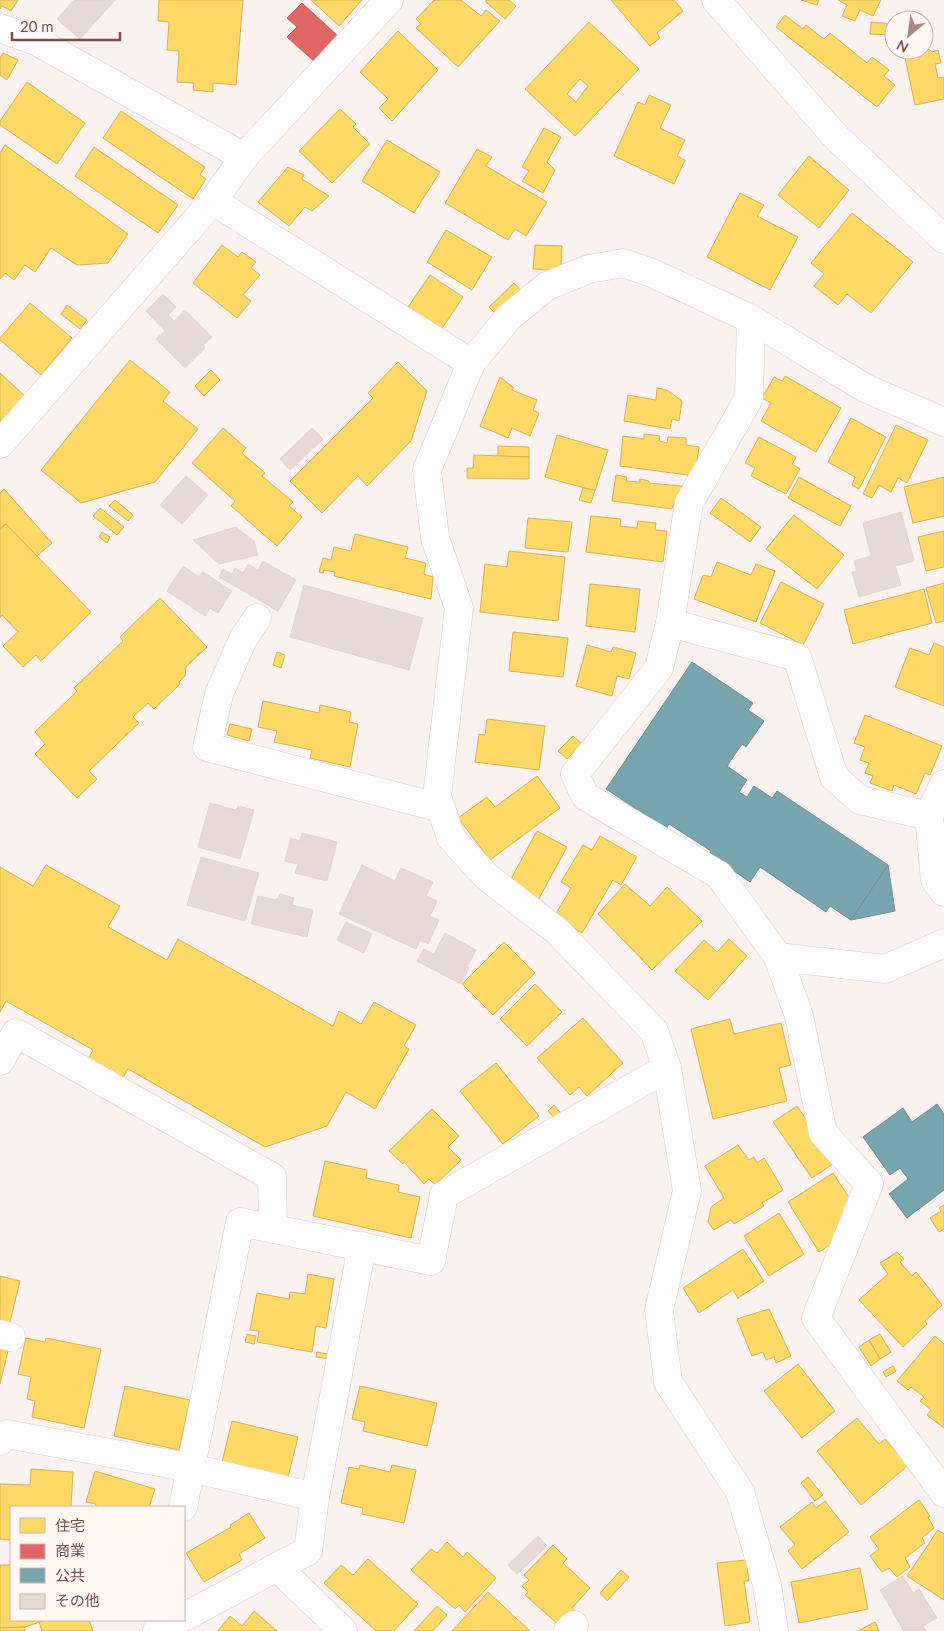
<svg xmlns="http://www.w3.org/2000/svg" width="944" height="1631" viewBox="0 0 944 1631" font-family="Lato,'Noto Sans JP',sans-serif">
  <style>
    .homes { fill: #ffd966; stroke: #d7b05e; fill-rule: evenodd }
    .shops { fill: #e06666; stroke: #c15f5e }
    .public { fill: #76a5af; stroke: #778c91 }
    .building { fill: #e6d9d6; stroke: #e2d4d1 }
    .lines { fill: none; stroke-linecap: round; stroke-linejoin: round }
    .street-casing { stroke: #d8cecc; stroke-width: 29 }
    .street { stroke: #fefdfd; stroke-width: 28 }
  </style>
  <rect width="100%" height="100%" fill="#f9f2ef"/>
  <g class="homes">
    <polygon points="0,0 18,0 11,11 2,6 0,9"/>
    <polygon points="159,0 243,0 236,85 213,83 213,92 193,90 194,83 177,82 179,51 167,50 169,22 158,21"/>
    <polygon points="311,0 362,0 339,26"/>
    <polygon points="434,0 461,0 481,16 486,10 500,21 458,67 416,28 421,24 416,19"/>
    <polygon points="486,0 509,0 516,6 505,19 486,2"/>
    <polygon points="611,0 674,0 683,11 657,33 660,38 650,46"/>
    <polygon points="801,0 819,0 817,5"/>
    <polygon points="838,0 881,0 873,16 860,10 855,21 842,16 847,5"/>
    <polygon points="785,15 803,29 806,25 824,39 830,33 867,63 872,57 889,70 884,76 895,85 877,107 776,27"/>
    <path d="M589,22L639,69L575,136L525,89ZM580,79L588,86L576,102L567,94Z"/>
    <polygon points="871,22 894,24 894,35 870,34"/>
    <polygon points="398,31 438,70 392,121 379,108 388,99 360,72"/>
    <polygon points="928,48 932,52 938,50 941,63 935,64 938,78 944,77 944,99 915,105 904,53"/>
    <polygon points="3,53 18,60 7,80 0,75 0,58"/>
    <polygon points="27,82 85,123 57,164 0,125 0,121"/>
    <polygon points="649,95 671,105 660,128 685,140 677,156 685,160 674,184 614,156 638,102 645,105"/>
    <polygon points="340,109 356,124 353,127 370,144 332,183 299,151"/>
    <polygon points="121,111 205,167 200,175 206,179 193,199 103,138"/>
    <polygon points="544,128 561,137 547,162 555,170 543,193 522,181 529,171 522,167"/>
    <polygon points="387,140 440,172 414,213 362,181"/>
    <polygon points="5,145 128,234 108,263 77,265 51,248 35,272 25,265 14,280 5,273 0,279 0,153"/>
    <polygon points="94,147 178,205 158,233 75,176"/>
    <polygon points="477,149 492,157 486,166 547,202 526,236 515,229 508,240 445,203"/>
    <polygon points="809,156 849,190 819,228 778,195"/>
    <polygon points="288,167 304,175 302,179 329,196 312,211 305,207 289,226 258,202"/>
    <polygon points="740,193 764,205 757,216 798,237 770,290 707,257"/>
    <polygon points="852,213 913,262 871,313 847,294 838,305 814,286 824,274 811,263"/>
    <polygon points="446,230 492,257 472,290 427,262"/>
    <polygon points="222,245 238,257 242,252 256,262 251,268 260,275 243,295 251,301 237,318 193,283"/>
    <polygon points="535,245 562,246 561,271 533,269"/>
    <polygon points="430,275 463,297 441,330 408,307"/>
    <polygon points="514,283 522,292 497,315 489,307"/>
    <polygon points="30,303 72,338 41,375 0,340 0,338"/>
    <polygon points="67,305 87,320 80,329 61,314"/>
    <polygon points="130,360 170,392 163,401 198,429 155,482 81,503 41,470"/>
    <polygon points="398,362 427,391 411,441 367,486 358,476 322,513 290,481 373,398 368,393"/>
    <polygon points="211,370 220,380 204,396 195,386"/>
    <polygon points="0,373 26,397 0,426"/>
    <polygon points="785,376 841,408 816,452 761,421 771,403 762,398 774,377 782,381"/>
    <polygon points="500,377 514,388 512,390 537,400 533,410 539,413 530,436 512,428 508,438 480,426"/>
    <polygon points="657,388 667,390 682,401 679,421 672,419 670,429 624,421 628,395 656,400"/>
    <polygon points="851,418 886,437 859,489 852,485 855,477 828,462"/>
    <polygon points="896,425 928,440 907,483 898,478 891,492 879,485 872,498 863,494"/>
    <polygon points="223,428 246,448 242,453 265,473 262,476 293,502 289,506 302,517 277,546 231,506 235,501 192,463"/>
    <polygon points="644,434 660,436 659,441 667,443 668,437 686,438 686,445 699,447 695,476 620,466 623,436 644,439"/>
    <polygon points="557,435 608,450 595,491 545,477"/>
    <polygon points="759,437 796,457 792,464 800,469 786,494 751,476 755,468 745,463"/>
    <polygon points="498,446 529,447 529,457 498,456"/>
    <polygon points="474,455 529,457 529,479 467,478 467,468 473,468"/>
    <polygon points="616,475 627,477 626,481 640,482 640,479 649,481 649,483 692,487 682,506 673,505 672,509 612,501"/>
    <polygon points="799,477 851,506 840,526 788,498"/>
    <polygon points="944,477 944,516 913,523 904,487"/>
    <polygon points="583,488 595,490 591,503 579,500"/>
    <polygon points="4,489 52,543 37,556 6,524 0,529 0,493"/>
    <polygon points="721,498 761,527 750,542 710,513"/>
    <polygon points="115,500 133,515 128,521 109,506"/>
    <polygon points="100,508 124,527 117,535 93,516"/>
    <polygon points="794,515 844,555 817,589 766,549"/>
    <polygon points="591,516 621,519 620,526 637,528 638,521 656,523 655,530 667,531 663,562 586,552"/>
    <polygon points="528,518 572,522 568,552 525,548"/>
    <polygon points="6,524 91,612 41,661 36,655 23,667 3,646 18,632 2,615 0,618 0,529"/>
    <polygon points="944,531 944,567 926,571 918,537"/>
    <polygon points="102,532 110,537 107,543 99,537"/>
    <polygon points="355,534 408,547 405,558 426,563 424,574 433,577 431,599 334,576 335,572 324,570 323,573 319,572 323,558 331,560 334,547 351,551"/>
    <polygon points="509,551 565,557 558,621 480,612 485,564 507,567"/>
    <polygon points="717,562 751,575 756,564 775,571 756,622 694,599 703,575 711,577"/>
    <polygon points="781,582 824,604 803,645 760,623"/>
    <polygon points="944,583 944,621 936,623 926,588"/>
    <polygon points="590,584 640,589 635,632 586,626"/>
    <polygon points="924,589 932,623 853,644 844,610"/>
    <polygon points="160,598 207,647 186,667 185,676 179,682 180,684 154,709 148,703 133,717 139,723 89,771 97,779 77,798 35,754 45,744 35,732 77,691 74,688 123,641 120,637"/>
    <polygon points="513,632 568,638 563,677 509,671"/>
    <polygon points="934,643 944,647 944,706 895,687 910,648 929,655"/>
    <polygon points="587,645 611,652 613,647 636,653 629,679 617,676 612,696 576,686"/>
    <polygon points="277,652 285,655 281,668 273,665"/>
    <polygon points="263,701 319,713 320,705 351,712 349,722 358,724 350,767 310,758 312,750 274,742 277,731 258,727"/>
    <polygon points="865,715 942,746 930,775 925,773 916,794 894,785 892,791 870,783 873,776 865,773 869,763 860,760 865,747 854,743"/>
    <polygon points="487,719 545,726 539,770 475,762 479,734 485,735"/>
    <polygon points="230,724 252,729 249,741 227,735"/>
    <polygon points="573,736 582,744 567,759 558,751"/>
    <polygon points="537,776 560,808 490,860 458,818 487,797 495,807"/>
    <polygon points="537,831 567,847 536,904 506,888"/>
    <polygon points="600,836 637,857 621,885 613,880 582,933 554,917 571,888 561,882 583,845 592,850"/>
    <polygon points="46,865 120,906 108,927 167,960 178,939 333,1026 339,1011 361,1024 374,1002 416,1025 404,1046 409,1049 375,1109 346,1092 327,1126 265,1147 128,1069 123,1078 88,1059 93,1050 6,1001 0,1012 0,867 33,886"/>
    <polygon points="625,884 650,906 667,887 702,921 652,970 598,914"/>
    <polygon points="729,939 747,956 708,1000 675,971 704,940 717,952"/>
    <polygon points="504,942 535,973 493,1015 462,984"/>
    <polygon points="535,984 562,1012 527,1046 500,1019"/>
    <polygon points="583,1018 623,1063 587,1096 579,1087 570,1095 537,1058"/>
    <polygon points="730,1019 734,1034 781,1023 791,1065 779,1068 787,1101 713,1119 691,1029"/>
    <polygon points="496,1063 539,1116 503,1144 460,1091"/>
    <polygon points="554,1105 564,1117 558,1122 548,1111"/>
    <polygon points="797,1106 836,1162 812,1178 773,1122"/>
    <polygon points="432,1109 459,1136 448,1147 461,1160 435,1185 429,1179 424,1184 404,1162 403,1164 389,1151"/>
    <polygon points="738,1145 749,1160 754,1157 757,1163 764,1158 783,1190 762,1203 764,1206 734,1224 731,1220 714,1230 708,1222 711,1207 724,1198 705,1166"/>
    <polygon points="325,1161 367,1170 366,1178 399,1185 398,1192 420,1197 411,1238 313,1216"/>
    <polygon points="833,1173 850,1199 849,1233 819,1252 788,1202"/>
    <polygon points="944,1205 944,1229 939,1232 930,1218 941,1211 939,1208"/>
    <polygon points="779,1213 804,1254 769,1276 744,1236"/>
    <polygon points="743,1249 764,1281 738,1298 733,1290 699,1313 683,1288"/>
    <polygon points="897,1252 904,1259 900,1262 912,1276 916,1272 942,1305 925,1321 927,1324 903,1347 859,1300 888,1274 880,1263"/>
    <polygon points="308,1274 334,1279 326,1328 316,1326 312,1352 257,1342 259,1331 250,1330 257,1293 289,1299 290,1292 305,1294"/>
    <polygon points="0,1276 20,1281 9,1326 0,1323"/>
    <polygon points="769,1309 791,1356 776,1363 774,1357 766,1360 763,1352 752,1356 737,1319"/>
    <polygon points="247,1334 256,1336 254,1344 245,1342"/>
    <polygon points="880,1334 891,1352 880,1359 869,1340"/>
    <polygon points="935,1336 944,1344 944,1428 927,1415 931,1410 920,1401 924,1397 911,1387 908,1390 897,1381"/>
    <polygon points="26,1338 45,1342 46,1338 101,1349 84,1428 32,1417 35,1401 27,1399 31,1377 18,1374"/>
    <polygon points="869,1340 880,1359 871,1366 859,1347"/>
    <polygon points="0,1345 9,1347 0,1384"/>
    <polygon points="317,1352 332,1355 332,1359 316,1357"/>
    <polygon points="798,1364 835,1411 802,1438 764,1391"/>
    <polygon points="893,1366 896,1371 886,1377 883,1372"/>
    <polygon points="125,1386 190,1400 179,1450 114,1436"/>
    <polygon points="360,1386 437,1403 427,1446 363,1431 365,1422 352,1419"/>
    <polygon points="857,1418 879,1444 885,1439 898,1454 902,1451 911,1463 861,1505 817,1451"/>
    <polygon points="232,1421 298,1437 288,1477 222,1462"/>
    <polygon points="360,1465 390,1472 392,1465 416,1470 404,1523 362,1514 363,1508 341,1503 349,1467 359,1469"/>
    <polygon points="31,1469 73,1472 71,1507 11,1507 11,1540 0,1539 0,1484 30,1485"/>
    <polygon points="95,1471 155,1489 149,1507 95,1507 96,1504 86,1502"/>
    <polygon points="808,1477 823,1495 815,1501 801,1483"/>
    <polygon points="919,1500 930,1516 928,1517 934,1528 922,1538 925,1543 905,1558 910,1567 897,1577 889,1568 882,1572 870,1556 879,1549 870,1537"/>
    <polygon points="825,1501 849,1532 802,1569 788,1551 795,1545 780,1527 812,1502 816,1508"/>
    <polygon points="249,1513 265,1538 239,1554 242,1560 204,1582 186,1553 231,1527 230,1525"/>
    <polygon points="938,1530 944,1534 944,1600 907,1576"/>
    <polygon points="447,1542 463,1557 467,1552 496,1578 465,1612 459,1605 455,1609 411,1570 431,1549 437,1553"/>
    <polygon points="553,1545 567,1559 563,1563 590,1588 572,1608 579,1614 560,1626 525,1595 528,1592 522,1586 529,1580 524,1575"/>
    <polygon points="368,1559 418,1604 394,1631 376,1631 324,1583 341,1565 353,1575"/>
    <polygon points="746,1560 749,1581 744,1581 750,1622 725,1626 717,1563"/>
    <polygon points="0,1565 11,1565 11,1620 46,1620 25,1627 0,1628"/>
    <polygon points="860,1568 868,1609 799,1623 791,1582"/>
    <polygon points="621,1570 629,1577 607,1601 600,1593"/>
    <polygon points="488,1592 530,1631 452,1631"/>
    <polygon points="437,1606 447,1615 433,1631 414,1631"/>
    <polygon points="254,1611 277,1631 218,1631 230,1616 242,1626"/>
    <polygon points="46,1620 89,1620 93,1631 42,1631 39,1622"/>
    <polygon points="875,1622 879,1631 858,1631"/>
    <polygon points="25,1627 25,1631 0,1631 0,1628"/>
  </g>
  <polygon class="shops" points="302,3 339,37 316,63 287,37 297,27 287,18"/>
  <g class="public">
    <polygon points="692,662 753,703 748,710 764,721 746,747 742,744 727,766 747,780 739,792 747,797 754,786 772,798 777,791 888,865 851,920 830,906 826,912 760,867 750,882 709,854 711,851 669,824 666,829 606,789"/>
    <polygon points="888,865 895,911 851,920"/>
    <polygon points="937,1104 944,1114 944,1190 907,1218 889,1194 908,1179 900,1168 890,1175 863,1137 903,1108 912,1122"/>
  </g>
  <g class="building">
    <polygon points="74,0 115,0 80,39 57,19"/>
    <polygon points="163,294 176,307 168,315 174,321 185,310 212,337 203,345 205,348 185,368 156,339 165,331 146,311"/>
    <polygon points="312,428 323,439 290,470 280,459"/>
    <polygon points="186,476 208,495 182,524 160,505"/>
    <polygon points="901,512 914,561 895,566 901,585 859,597 852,572 857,571 854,561 871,556 863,523"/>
    <polygon points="236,527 254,541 258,555 219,564 193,540"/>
    <polygon points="263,561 296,580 278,611 219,577 223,569 232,574 235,568 243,573 248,564 258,570"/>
    <polygon points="183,566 199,577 203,572 232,591 218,613 210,608 205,616 167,591"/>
    <polygon points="304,585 423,618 409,670 290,637"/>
    <polygon points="210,803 236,810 238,806 254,810 240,859 198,847"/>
    <polygon points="302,833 337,842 327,881 295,873 298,864 285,861 291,838 300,841"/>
    <polygon points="201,857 259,873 245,921 187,905"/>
    <polygon points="362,865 395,881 401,868 433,882 426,896 437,901 430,916 439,920 428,944 420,940 416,949 339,914"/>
    <polygon points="280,894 294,898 292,905 313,910 307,937 251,924 258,896 277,900"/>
    <polygon points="346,922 372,934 364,953 337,940"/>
    <polygon points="445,933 476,950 467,967 469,968 461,984 417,961 424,949 434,954"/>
    <polygon points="538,1536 547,1546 517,1574 508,1565"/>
    <polygon points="903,1576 913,1593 919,1589 937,1618 923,1626 926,1631 904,1631 880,1590"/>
  </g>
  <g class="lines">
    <defs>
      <g id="street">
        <polyline points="716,0 836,137 944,239"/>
        <polyline points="0,28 36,41 244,157"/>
        <polyline points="213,201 471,363 509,317 547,286 589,269 623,263 652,273 751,319 865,388 944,422"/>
        <polyline points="751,319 749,398 689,503 670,623 797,657 834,777 860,800 929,816"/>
        <polyline points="471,363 427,470 435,538 459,608 437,796 451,838 487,877 557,931 654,1031 667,1068 687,1191 659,1310 668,1382 740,1492 767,1585 774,1631"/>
        <polyline points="0,444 213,201 244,157 389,0"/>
        <polyline points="257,618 243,639 219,694 207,747 441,808"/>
        <polyline points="670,623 659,668 575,774 585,796 719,875 778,957"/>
        <polyline points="944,784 929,816 935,880 944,892"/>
        <polyline points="944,943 885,969 778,957 799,1016 823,1133 869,1184 816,1318 944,1493"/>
        <polyline points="0,1061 16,1033 272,1177 273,1228"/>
        <polyline points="0,1334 11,1337"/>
        <polyline points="0,1441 7,1434 191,1468 315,1497"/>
        <polyline points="183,1507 240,1222 431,1261 444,1195 667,1068"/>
        <polyline points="277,1567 308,1551 315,1497 362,1246"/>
        <polyline points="184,1617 277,1567 343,1631"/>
        <polyline points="157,1631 178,1620"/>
        <polyline points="568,1631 574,1625"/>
      </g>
    </defs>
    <use href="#street" class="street-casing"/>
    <use href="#street" class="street"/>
  </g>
  <rect x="10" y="1506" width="175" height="115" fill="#fff7f2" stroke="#cab4b0"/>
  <rect x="20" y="1518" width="25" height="15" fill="#ffd966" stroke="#cab4b0"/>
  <text x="55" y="1531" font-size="15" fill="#7a504c">住宅</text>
  <rect x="20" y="1544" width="25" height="15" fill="#e06666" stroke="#cab4b0"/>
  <text x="55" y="1556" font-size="15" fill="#7a504c">商業</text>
  <rect x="20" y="1568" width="25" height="15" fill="#76a5af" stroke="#cab4b0"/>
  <text x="55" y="1581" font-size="15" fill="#7a504c">公共</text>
  <rect x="20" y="1594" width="25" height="15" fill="#e6d9d6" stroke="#cab4b0"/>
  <text x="55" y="1606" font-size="15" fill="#7a504c">その他</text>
  <g transform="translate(909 35) rotate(209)"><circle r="24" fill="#fff7f2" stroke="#cab4b0"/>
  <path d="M0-4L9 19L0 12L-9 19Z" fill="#a68985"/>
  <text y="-8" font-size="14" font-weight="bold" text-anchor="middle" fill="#7a504c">N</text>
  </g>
  <path d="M12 32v8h108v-8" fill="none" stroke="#7a504c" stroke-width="2.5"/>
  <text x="20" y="32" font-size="15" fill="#7a504c" stroke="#fff7f2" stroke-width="4" paint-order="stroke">20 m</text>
</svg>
